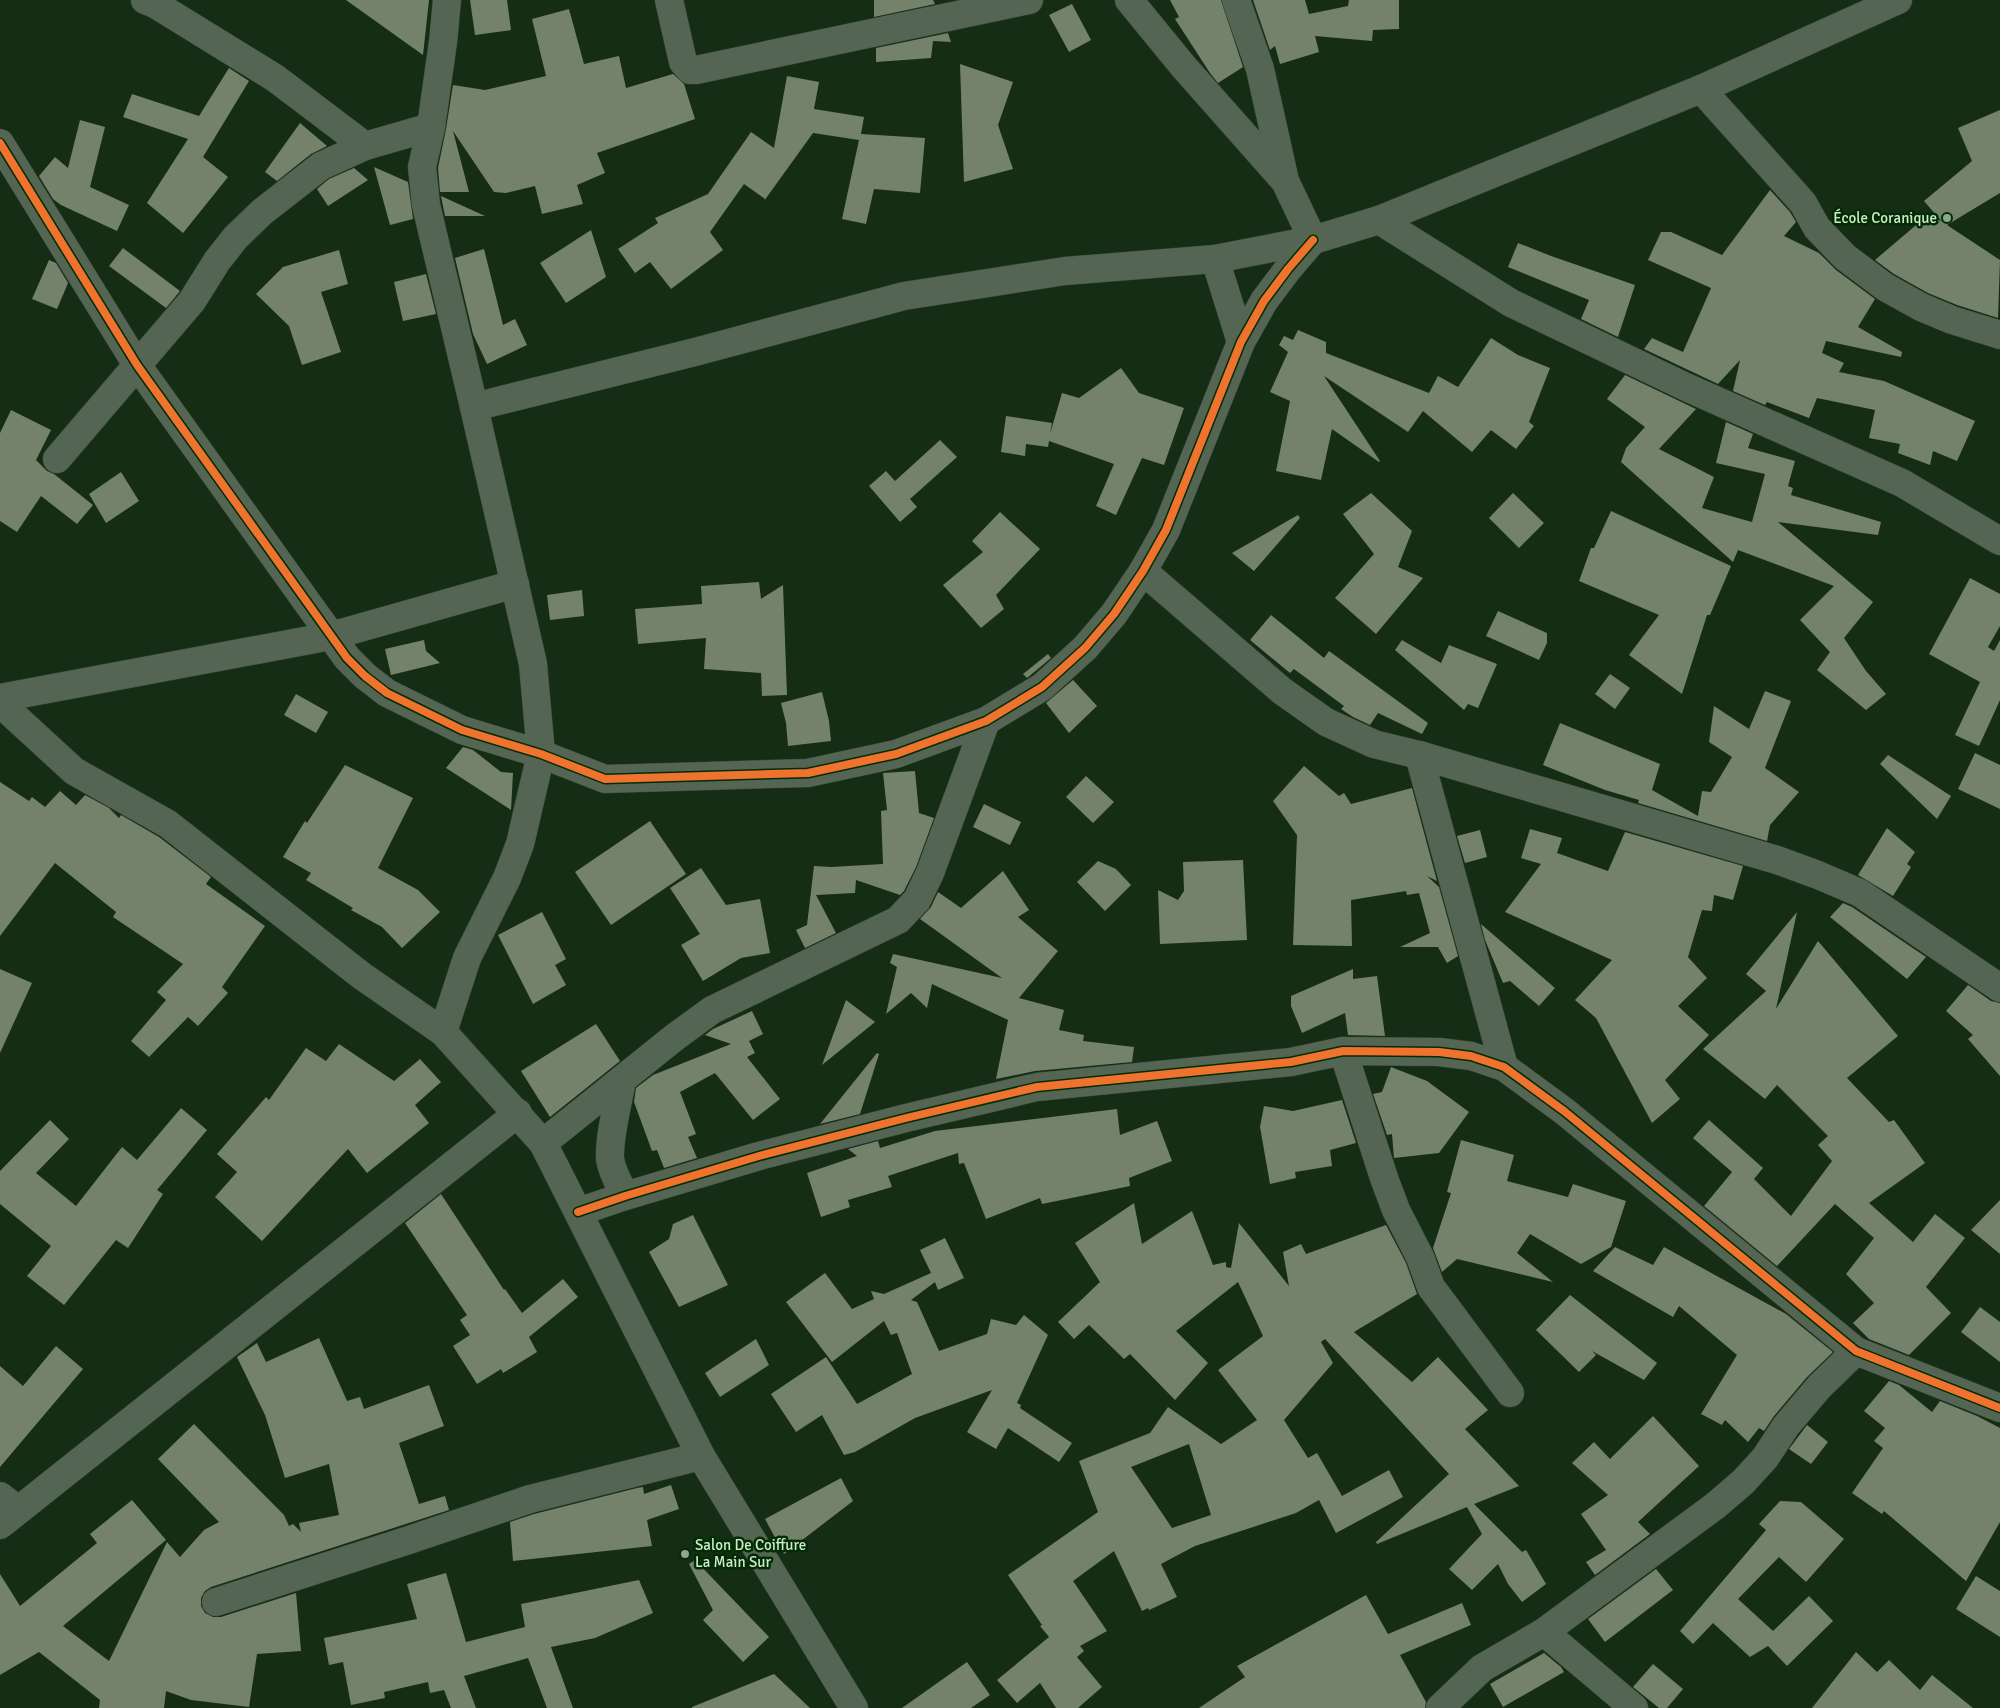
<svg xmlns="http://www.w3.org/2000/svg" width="2000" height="1708" viewBox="0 0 2000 1708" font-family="Signika,sans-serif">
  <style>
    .building { fill: #74826b; fill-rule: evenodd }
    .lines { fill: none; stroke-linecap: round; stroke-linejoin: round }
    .street-casing { stroke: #354735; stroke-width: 29 }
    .street { stroke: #546653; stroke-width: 28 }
    .cycleway-casing { stroke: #002d02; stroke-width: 11 }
    .cycleway { stroke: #ef722f; stroke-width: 8 }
    .poi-dot { fill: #8fa78e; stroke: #002d02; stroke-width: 2 }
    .labels { text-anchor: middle; stroke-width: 5; stroke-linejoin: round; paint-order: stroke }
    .poi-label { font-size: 15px; fill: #d1e9cf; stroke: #002d02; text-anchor: end }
  </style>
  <rect width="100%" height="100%" fill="#152d15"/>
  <g class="building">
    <polygon points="346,0 429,0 423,55"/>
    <polygon points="470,0 507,0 511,30 475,35"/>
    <polygon points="874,0 933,0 935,4 874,17"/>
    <polygon points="1170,0 1221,0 1243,67 1218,83 1210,73 1175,19 1179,17"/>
    <polygon points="1253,0 1305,0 1309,14 1348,6 1349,0 1399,0 1399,29 1373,30 1372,41 1315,36 1319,52 1280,64 1275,46 1270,50"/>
    <polygon points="1072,4 1091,40 1069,52 1049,15"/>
    <polygon points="569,9 584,64 619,56 626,88 673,74 684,84 695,119 597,153 605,173 577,185 583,204 542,214 535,186 506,193 494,192 453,131 469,192 440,192 438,168 446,129 453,85 485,90 546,76 532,19"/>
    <polygon points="948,33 951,42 933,41 931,58 876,62 876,48"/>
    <polygon points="960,64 1013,82 998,125 1013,169 964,182"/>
    <polygon points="229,68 249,81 203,157 228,177 183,233 147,203 188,139 123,117 132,94 199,116"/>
    <polygon points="787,76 819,82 814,109 864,117 861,134 925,138 920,193 874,189 866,224 842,219 859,140 813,133 764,201 765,199 744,184 710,232 723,250 671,289 650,262 635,273 618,249 658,223 655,218 708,194 751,132 774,148"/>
    <polygon points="2000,110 2000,193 1947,225 2000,260 1998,318 1957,305 1928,293 1894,274 1875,260 1929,214 1942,222 1924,201 1972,161 1958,128"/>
    <polygon points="80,120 105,127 90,187 129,205 117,231 61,205 53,199 39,176 55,157 68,168"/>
    <polygon points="300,123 327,146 311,154 277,181 265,172"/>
    <polygon points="374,167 408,182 413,219 390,225"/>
    <polygon points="354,168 368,180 328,206 317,189 329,179"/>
    <polygon points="1770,190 1790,212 1796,222 1784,236 1819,253 1836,270 1875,299 1858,327 1902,352 1901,357 1826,341 1822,353 1844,363 1839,372 1884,381 1975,421 1957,461 1933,451 1930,465 1898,453 1900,444 1869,438 1875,410 1817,398 1809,418 1767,402 1765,405 1733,391 1740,360 1718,384 1644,349 1652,338 1683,352 1711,288 1648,260 1661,232 1671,232 1722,255"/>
    <polygon points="441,196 485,216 445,216"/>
    <polygon points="591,230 606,277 566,303 540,263"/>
    <polygon points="1518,243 1551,256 1635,285 1618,337 1581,319 1589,300 1508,267"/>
    <polygon points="123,248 180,291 166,308 109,266"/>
    <polygon points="484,249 503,325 515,319 527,345 487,364 473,334 455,258"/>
    <polygon points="339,250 348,284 321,292 341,352 302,365 289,326 256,294 283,267"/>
    <polygon points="49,260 56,263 68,283 57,309 32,299"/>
    <polygon points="426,274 436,314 403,321 394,282"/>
    <polygon points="1298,330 1326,342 1326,353 1429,393 1438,376 1458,387 1491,338 1518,355 1550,368 1529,422 1534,426 1516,449 1491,430 1472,452 1423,411 1408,432 1324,376 1380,461 1379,462 1332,429 1321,480 1276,471 1290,401 1270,392 1288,352 1279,345 1284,336 1293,340"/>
    <polygon points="1121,368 1139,393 1184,408 1164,465 1142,458 1116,515 1096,506 1114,464 1049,441 1048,447 1026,444 1025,456 1001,452 1006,416 1052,423 1050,434 1062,393 1079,398"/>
    <polygon points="1625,375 1696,409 1659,449 1714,477 1702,508 1752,522 1765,474 1716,463 1726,422 1753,434 1748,448 1795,461 1788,486 1793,488 1791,495 1881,522 1878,535 1778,522 1873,602 1844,638 1866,671 1886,694 1866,710 1817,670 1830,652 1800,620 1834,586 1738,550 1733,562 1621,462 1626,448 1645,427 1607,399"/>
    <polygon points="11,410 51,430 36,460 47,471 54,474 93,505 77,524 41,496 17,532 0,521 0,433"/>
    <polygon points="940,440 957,457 910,499 917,507 900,522 869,486 886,471 895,481"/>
    <polygon points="121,472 139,501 106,523 89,494"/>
    <polygon points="1371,493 1412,531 1398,567 1423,578 1376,634 1335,598 1374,554 1343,514"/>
    <polygon points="1513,493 1544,523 1519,548 1489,518"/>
    <polygon points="1611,511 1731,566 1710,615 1707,615 1682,694 1629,655 1659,615 1579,581 1591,548 1594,548"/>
    <polygon points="1000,512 1040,549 996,595 1004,609 981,628 943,585 983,552 972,541"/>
    <polygon points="1298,515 1300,518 1254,571 1232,553"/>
    <polygon points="1970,578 2000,594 2000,626 1988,647 1994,651 2000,640 2000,700 1979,746 1955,735 1980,682 1929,654"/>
    <polygon points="759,582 761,599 783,585 787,695 762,696 761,673 704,669 706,638 638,644 635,609 702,604 701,586"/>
    <polygon points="582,590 584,616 550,620 547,595"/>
    <polygon points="1498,611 1547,633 1547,643 1539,660 1486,636"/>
    <polygon points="1271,615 1324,658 1329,651 1428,723 1422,734 1378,713 1370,725 1353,717 1341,709 1344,706 1294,669 1290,673 1250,640"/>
    <polygon points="424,640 426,651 440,663 391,675 385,649"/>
    <polygon points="1402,640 1441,663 1449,645 1497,664 1478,708 1468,704 1464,710 1395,650"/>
    <polygon points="1048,654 1051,658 1027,678 1023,674"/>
    <polygon points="1610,674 1630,688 1615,709 1595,694"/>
    <polygon points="1073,680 1097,706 1069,733 1046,703"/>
    <polygon points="1765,691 1791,701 1765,768 1799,792 1770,825 1767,841 1638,803 1639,800 1605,790 1543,765 1560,723 1660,764 1652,790 1698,816 1702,791 1711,792 1732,757 1709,742 1714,706 1749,729"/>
    <polygon points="822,692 829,721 831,741 788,746 786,723 781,703"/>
    <polygon points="296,694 328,712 316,733 284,715"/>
    <polygon points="463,747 473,750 501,772 513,773 511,810 446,768"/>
    <polygon points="1975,753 2000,765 2000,809 1958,789"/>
    <polygon points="1888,755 1951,796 1937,819 1880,764"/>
    <polygon points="345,765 413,798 378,868 418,890 440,912 402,948 382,927 351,910 353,908 306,880 311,873 283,857 305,821 307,823"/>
    <polygon points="1304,766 1339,796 1344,793 1351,804 1412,788 1437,881 1427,876 1439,887 1458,956 1447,963 1438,947 1400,947 1430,933 1419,893 1407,895 1406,891 1351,900 1352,946 1293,945 1297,835 1273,801"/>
    <polygon points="915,771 919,813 934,818 916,867 904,891 900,895 856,880 855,893 816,895 836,933 805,948 796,930 807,925 814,866 831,867 883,864 881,811 887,810 883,773"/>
    <polygon points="1086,776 1114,802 1093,823 1066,797"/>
    <polygon points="0,782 29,801 32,797 45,807 60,791 76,805 85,795 109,808 119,818 121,815 159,837 211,877 206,884 265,926 222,987 228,993 198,1026 188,1017 149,1057 131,1041 166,1000 157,992 183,964 113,917 116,912 55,863 0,936"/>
    <polygon points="984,804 1021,822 1010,845 973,827"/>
    <polygon points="650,821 686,874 611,925 575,872"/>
    <polygon points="1887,828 1915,852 1907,864 1911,867 1893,896 1858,875"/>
    <polygon points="1530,829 1562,838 1557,853 1608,871 1625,832 1743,866 1733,900 1714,895 1712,911 1702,910 1688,957 1707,978 1678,1006 1709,1035 1665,1080 1680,1099 1652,1123 1596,1018 1575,1000 1612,960 1505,912 1541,864 1521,858"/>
    <polygon points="1480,830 1487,857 1465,863 1457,836"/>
    <polygon points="1243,860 1247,940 1160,944 1158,890 1178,900 1184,891 1183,862"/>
    <polygon points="1098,861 1116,869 1131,885 1105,911 1077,882"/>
    <polygon points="701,868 726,905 760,899 770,953 741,958 703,981 681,945 700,934 670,888"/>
    <polygon points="1003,871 1029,910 1018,917 1058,951 1019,998 1064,1010 1059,1030 1084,1035 1083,1041 1134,1047 1132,1062 1035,1071 996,1079 1008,1020 932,984 927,1008 911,993 886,1014 897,967 890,963 893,954 1002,978 920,919 931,907 938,892 961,908"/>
    <polygon points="1843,903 1852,907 1926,957 1907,979 1830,917"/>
    <polygon points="542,912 566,959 555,965 566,985 533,1004 498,935"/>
    <polygon points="1797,912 1776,1009 1818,941 1898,1036 1847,1078 1889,1122 1894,1120 1925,1163 1869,1203 1913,1242 1935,1214 1965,1238 1926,1287 1951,1313 1909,1355 1869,1339 1853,1323 1874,1303 1846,1274 1874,1238 1835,1204 1777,1266 1704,1206 1732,1172 1693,1138 1709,1120 1763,1168 1754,1179 1791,1216 1832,1161 1818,1145 1828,1136 1777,1085 1765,1099 1703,1049 1766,991 1746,974"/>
    <polygon points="1481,924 1555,988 1539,1006 1510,981 1503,983 1485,940"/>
    <polygon points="0,969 32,983 0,1053"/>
    <polygon points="1353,969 1353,979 1377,976 1385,1036 1348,1035 1345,1013 1302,1033 1291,1006 1291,996"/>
    <polygon points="1968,985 1991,1001 2000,1003 2000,1076 1968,1039 1973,1035 1946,1011"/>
    <polygon points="846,1000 875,1022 822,1065"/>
    <polygon points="752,1011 763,1034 749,1041 755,1053 747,1057 780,1099 753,1120 715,1073 680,1092 696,1134 688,1137 697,1158 664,1168 657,1150 652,1151 634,1102 636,1088 653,1075 731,1044 705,1035 713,1029"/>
    <polygon points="596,1024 620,1061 550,1117 521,1071"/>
    <polygon points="339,1044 394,1081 420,1059 441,1082 415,1105 429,1123 367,1173 348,1149 262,1241 215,1197 237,1172 217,1154 266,1097 269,1100 306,1048 326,1061"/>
    <polygon points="877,1053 879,1054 860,1114 820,1124"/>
    <polygon points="1391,1067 1427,1081 1469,1112 1439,1153 1394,1158 1392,1134 1387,1135 1373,1094 1382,1092"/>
    <polygon points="1342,1100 1356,1143 1330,1150 1332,1166 1295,1172 1296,1178 1270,1184 1260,1127 1264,1106 1293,1111"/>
    <polygon points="181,1108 207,1130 157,1190 163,1194 128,1248 116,1240 64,1305 27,1276 51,1246 0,1204 0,1171 50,1120 69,1139 36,1173 76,1206 122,1147 137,1160"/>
    <polygon points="1117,1109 1120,1135 1157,1121 1172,1161 1129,1178 1130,1186 1042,1204 1040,1198 986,1219 964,1163 959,1164 958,1153 888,1176 892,1187 848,1200 850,1207 821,1217 807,1173 857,1156 848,1149 878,1141 880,1148 935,1131"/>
    <polygon points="1461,1140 1514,1155 1507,1181 1568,1197 1573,1184 1626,1201 1611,1247 1581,1264 1530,1234 1517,1253 1553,1282 1457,1259 1442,1272 1433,1248 1451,1193 1447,1192"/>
    <polygon points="441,1194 504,1290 505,1289 522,1313 563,1279 578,1297 529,1337 537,1352 503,1373 501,1369 477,1384 453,1346 470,1335 460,1320 467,1315 405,1223"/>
    <polygon points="2000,1200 2000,1254 1971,1230"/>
    <path d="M1134,1203L1142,1244L1192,1211L1213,1265L1226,1262V1267L1231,1268L1239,1223L1289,1286L1283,1252L1301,1244L1306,1254L1386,1225L1406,1263L1417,1294L1354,1332L1412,1382L1438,1357L1488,1410L1465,1429L1519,1486L1474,1504L1522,1552L1526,1550L1546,1584L1522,1602L1508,1584L1498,1564L1472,1590L1449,1569L1482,1534L1467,1507L1377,1544L1376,1542L1449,1474L1325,1339L1321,1342L1333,1363L1284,1420L1308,1458L1317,1453L1342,1496L1389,1470L1403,1497L1336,1533L1319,1500L1296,1513L1195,1546L1161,1564L1177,1597L1149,1610L1148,1608L1142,1611L1114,1551L1073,1581L1107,1631L1080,1646L1084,1651L1077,1657L1102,1687L1078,1708H1056L1040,1683L1017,1703L997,1680L1049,1637L1040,1626L1042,1625L1008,1575L1098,1512L1079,1461L1150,1433L1168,1407L1221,1444L1257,1420L1218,1370L1263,1336L1238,1282L1176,1331L1208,1363L1175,1400L1130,1354L1124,1359L1089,1325L1074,1339L1058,1322L1100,1282L1075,1243ZM1189,1444L1211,1515L1172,1528L1131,1467Z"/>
    <polygon points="693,1215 728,1285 679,1307 649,1252 669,1239 673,1224"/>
    <polygon points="945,1238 964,1278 938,1290 935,1282 911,1300 917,1302 939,1351 987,1334 991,1319 1016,1325 1024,1315 1048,1335 1017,1403 1021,1405 1020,1408 1072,1443 1059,1462 1008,1428 996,1449 967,1432 992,1390 915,1418 855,1452 844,1455 822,1415 796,1432 771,1394 826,1357 857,1404 912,1374 897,1333 891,1335 884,1321 832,1362 786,1302 825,1273 852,1309 874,1299 871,1291 884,1294 931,1273 920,1250"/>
    <polygon points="1615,1247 1653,1265 1664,1247 1786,1314 1833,1352 1807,1377 1774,1416 1764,1431 1759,1428 1748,1442 1725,1420 1722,1425 1701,1414 1737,1355 1679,1306 1673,1317 1593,1271"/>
    <polygon points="1570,1295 1657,1363 1644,1380 1592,1351 1596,1355 1579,1372 1536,1330"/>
    <polygon points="1980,1307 2000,1322 2000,1362 1961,1332"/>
    <polygon points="319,1338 347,1401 360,1397 364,1409 429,1385 444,1426 399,1443 419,1504 445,1496 449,1510 211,1587 205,1591 201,1598 201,1606 205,1613 213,1617 221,1617 296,1593 301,1651 257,1654 249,1707 191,1700 166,1691 164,1708 99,1708 100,1700 39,1652 0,1675 0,1574 20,1606 97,1543 90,1534 132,1500 166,1540 63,1626 109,1661 167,1542 180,1557 204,1530 219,1522 158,1459 194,1424 284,1515 289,1526 293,1524 301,1532 299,1523 339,1515 329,1464 285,1478 265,1415 237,1357 257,1343 266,1362"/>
    <polygon points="756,1339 769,1365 720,1397 705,1373"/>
    <polygon points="56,1346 83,1369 0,1467 0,1366 23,1386"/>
    <polygon points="1889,1381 1899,1385 1932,1412 1940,1401 1977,1416 2000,1428 2000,1522 1966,1581 1884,1511 1882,1514 1852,1493 1883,1448 1874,1441 1885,1428 1864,1411"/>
    <polygon points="1653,1416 1699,1466 1638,1522 1650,1534 1595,1575 1586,1562 1606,1550 1581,1514 1608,1495 1572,1463 1594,1442 1610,1459"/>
    <polygon points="1807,1425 1828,1442 1811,1464 1789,1449"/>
    <polygon points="841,1478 853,1501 784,1554 765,1519"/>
    <polygon points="671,1485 679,1509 647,1520 652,1546 513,1561 510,1522 534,1514 637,1488 643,1487 644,1494"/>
    <polygon points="1780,1501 1801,1502 1844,1539 1806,1582 1779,1557 1738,1599 1773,1631 1809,1596 1833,1621 1787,1666 1768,1646 1750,1657 1713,1623 1693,1644 1680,1631 1766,1530 1759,1524"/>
    <polygon points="695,1560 769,1637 743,1662 703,1620 713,1610 689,1564"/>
    <polygon points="1656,1569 1673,1590 1605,1642 1588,1619"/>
    <polygon points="446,1573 466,1642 525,1627 521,1604 639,1580 653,1613 595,1638 551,1647 573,1708 547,1708 528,1658 464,1676 476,1708 451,1708 444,1690 430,1693 428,1682 384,1692 385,1698 351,1705 343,1662 329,1665 324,1638 417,1619 407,1584"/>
    <polygon points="1976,1576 2000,1591 2000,1637 1956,1609"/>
    <polygon points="1366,1595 1388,1634 1462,1603 1471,1625 1400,1655 1426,1702 1425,1708 1199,1708 1245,1677 1237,1666"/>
    <polygon points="1856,1652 1877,1672 1889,1660 1920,1690 1932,1675 1973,1708 1812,1708"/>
    <polygon points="1544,1653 1561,1667 1564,1672 1503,1707 1490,1684"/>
    <polygon points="967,1662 990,1695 971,1708 902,1708"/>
    <polygon points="1653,1664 1683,1689 1667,1708 1659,1708 1633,1687"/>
    <polygon points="774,1674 810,1708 692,1708 692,1707"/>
  </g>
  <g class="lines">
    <defs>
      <g id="street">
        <polyline points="145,0 155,4 275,78 365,146"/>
        <polyline points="669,0 683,62 690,70 696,70 1029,0"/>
        <polyline points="1129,0 1183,66 1283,179"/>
        <polyline points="1236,0 1260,69 1285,181 1313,240"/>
        <polyline points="1701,89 1803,203 1817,228 1845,257 1885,287 1921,307 1952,320 2000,335"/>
        <polyline points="0,143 137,365 347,658 365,676 387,693 462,730 541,754 605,779 808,773 896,754 986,721 1042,687 1085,648 1114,614 1143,571 1166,530 1241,342 1264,301 1288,269 1313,240"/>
        <polyline points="1379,220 1511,303 1686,387 1902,483 2000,541"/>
        <polyline points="1215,259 1241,342"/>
        <polyline points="474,407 695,352 904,296 1065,271 1215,259 1313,240 1379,220 1701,89 1898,0"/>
        <polyline points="57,459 192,301 217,261 236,237 262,212 321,166 365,146 431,127"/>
        <polyline points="1143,571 1282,691 1326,722 1374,744 1419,755 1777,860 1818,875 1860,893 2000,988"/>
        <polyline points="0,698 331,636 515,584"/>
        <polyline points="0,703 74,771 168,824 362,976 443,1032 543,1143 701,1456 854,1708"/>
        <polyline points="1419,755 1504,1067"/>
        <polyline points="443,1032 467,958 507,878 520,844 541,754 533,664 474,407 426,205 422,167 431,127 443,42 447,0"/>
        <polyline points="1343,1051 1384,1178 1396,1210 1420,1257 1431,1287 1510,1393"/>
        <path d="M622,1080C618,1103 609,1136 610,1159C612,1172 619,1184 625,1196"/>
        <polyline points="543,1143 675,1037 712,1010 898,920 917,900 930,873 986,721"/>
        <polyline points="578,1212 625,1196 759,1156 906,1118 1037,1087 1291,1062 1343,1051 1439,1052 1471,1056 1504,1067 1564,1111 1856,1351 2000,1408"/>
        <polyline points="0,1496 18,1510"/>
        <polyline points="0,1525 518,1113"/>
        <polyline points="216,1602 409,1540 530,1499 701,1456"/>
        <polyline points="1544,1632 1634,1708"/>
        <polyline points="1440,1708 1482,1668 1544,1632 1715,1506 1743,1482 1765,1458 1786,1426 1819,1387 1856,1351"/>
      </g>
    </defs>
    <use href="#street" class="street-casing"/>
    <use href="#street" class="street"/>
    <defs>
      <g id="cycleway">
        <polyline points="0,143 137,365 347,658 365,676 387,693 462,730 541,754 605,779 808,773 896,754 986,721 1042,687 1085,648 1114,614 1143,571 1166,530 1241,342 1264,301 1288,269 1313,240"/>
        <polyline points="578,1212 625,1196 759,1156 906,1118 1037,1087 1291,1062 1343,1051 1439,1052 1471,1056 1504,1067 1564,1111 1856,1351 2000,1408"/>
      </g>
    </defs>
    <use href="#cycleway" class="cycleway-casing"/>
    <use href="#cycleway" class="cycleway"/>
  </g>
  <g class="poi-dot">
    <circle cx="1947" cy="218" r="5"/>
    <circle cx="685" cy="1554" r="5"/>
  </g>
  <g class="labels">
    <g class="poi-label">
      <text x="1937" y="223">École Coranique</text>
      <text x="695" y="1550" text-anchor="start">Salon De Coiffure<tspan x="695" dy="17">La Main Sur</tspan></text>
    </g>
  </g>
</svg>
